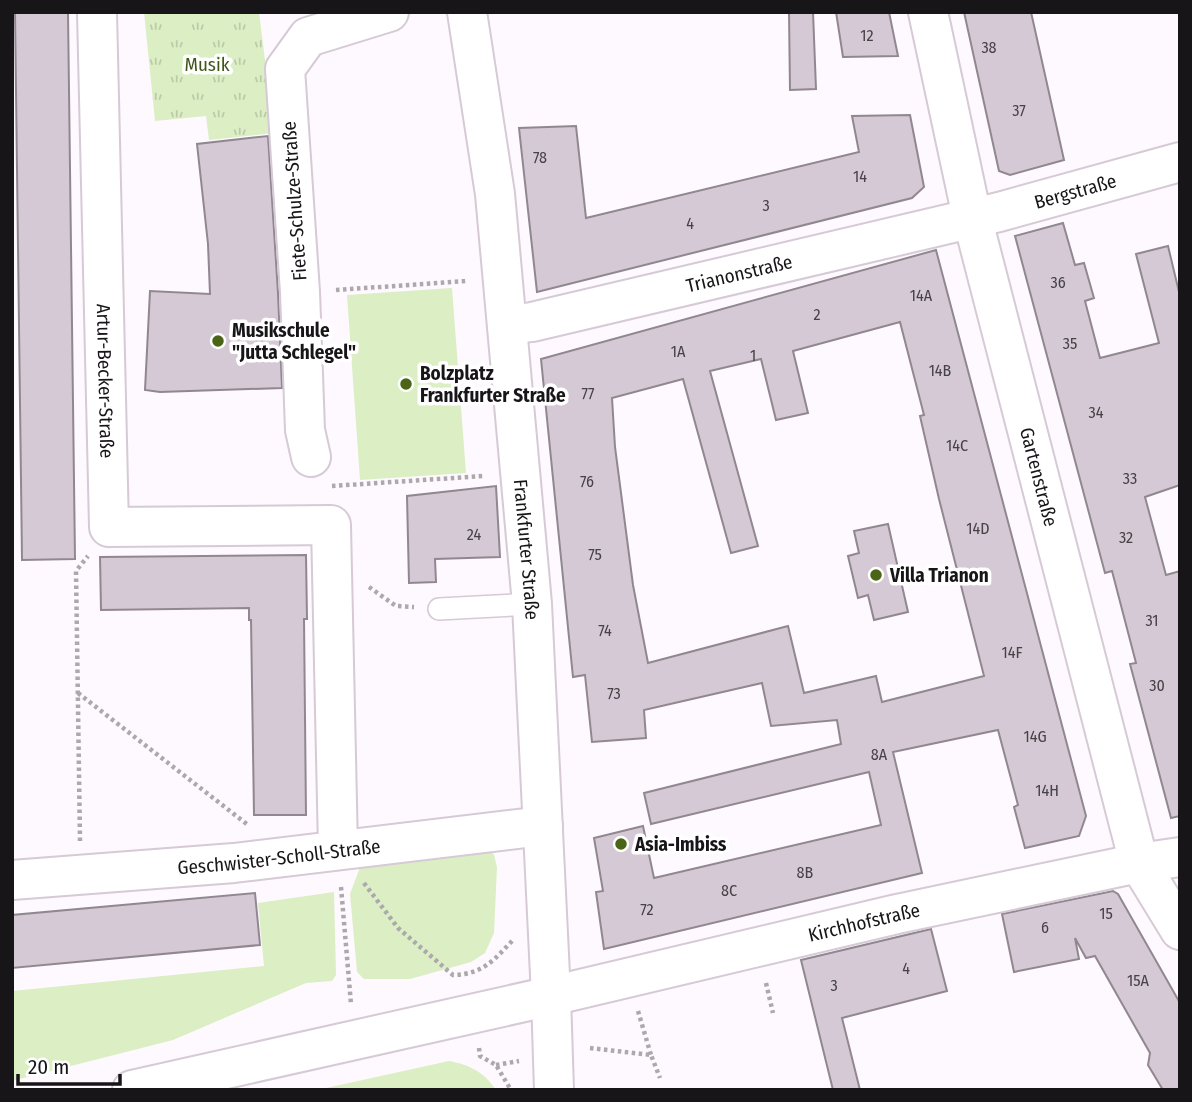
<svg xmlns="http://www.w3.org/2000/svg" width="1192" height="1102" viewBox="0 0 1192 1102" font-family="'Fira Sans Condensed',sans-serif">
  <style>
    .grass { fill: #dbeec4 }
    .park { fill: url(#park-tufts) }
    .building { fill: #d4c9d4; stroke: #918791; stroke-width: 2; fill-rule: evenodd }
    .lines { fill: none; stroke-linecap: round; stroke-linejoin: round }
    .lane-casing { stroke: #d5cad5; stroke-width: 24 }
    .street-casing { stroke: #d5cad5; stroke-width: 42 }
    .secondary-casing { stroke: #d5cad5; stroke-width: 42 }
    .path { stroke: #aca8ac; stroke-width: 4.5; stroke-dasharray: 3.5 3.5; stroke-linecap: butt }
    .lane { stroke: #fff; stroke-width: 21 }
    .street { stroke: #fff; stroke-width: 38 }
    .secondary { stroke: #fff; stroke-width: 38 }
    .poi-dot { fill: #4a6516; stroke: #fff; stroke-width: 2.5 }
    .labels { text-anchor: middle; stroke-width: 7; stroke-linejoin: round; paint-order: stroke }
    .number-label { font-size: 16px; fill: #474247 }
    .park-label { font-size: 19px; fill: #3f5618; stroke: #fff }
    .street-label { font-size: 19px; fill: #181518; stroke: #fff }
    .poi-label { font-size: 19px; font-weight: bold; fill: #181518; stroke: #fff; text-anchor: start }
  </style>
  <defs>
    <pattern id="park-tufts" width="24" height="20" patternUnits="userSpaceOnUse" patternTransform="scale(1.75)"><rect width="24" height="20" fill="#dbeec4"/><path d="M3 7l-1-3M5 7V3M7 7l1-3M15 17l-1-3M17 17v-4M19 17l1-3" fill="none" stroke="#bbcba8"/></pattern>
  </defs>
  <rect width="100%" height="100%" fill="#fef9fe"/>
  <g class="grass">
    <polygon points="452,288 466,473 360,480 347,295"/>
    <polygon points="487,846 494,855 497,867 494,933 485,953 471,962 410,979 364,979 357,972 350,894 362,862"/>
    <polygon points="334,892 336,975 332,981 306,983 173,1040 12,1081 12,991 264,966 258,903"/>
    <path d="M449,1061C470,1065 484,1072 496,1090H317Z"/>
  </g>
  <polygon class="park" points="144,12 259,12 274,133 209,140 206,116 155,121"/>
  <g class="building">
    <polygon points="15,12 68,12 75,559 22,560"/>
    <polygon points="789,12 813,12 816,89 790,90"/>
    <polygon points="836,12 889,12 898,56 843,57"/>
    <polygon points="964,12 1031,12 1064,160 1010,175 999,171"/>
    <polygon points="910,115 924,187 912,198 537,292 519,128 576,126 586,218 859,152 852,116"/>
    <polygon points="268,136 278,293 282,388 160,392 145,390 150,291 210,294 208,244 197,144"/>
    <polygon points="1063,223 1075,265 1084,263 1094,298 1085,301 1100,358 1159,343 1136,254 1168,246 1180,296 1180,485 1145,497 1166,575 1180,571 1180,816 1171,818 1130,664 1136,663 1112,571 1105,573 1015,236"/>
    <path d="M936,250L1086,816L1079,836L1025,848L1014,807L1018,805L998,730L893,752L922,873L604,949L596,892L603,891L594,838L643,826L654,878L881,825L869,772L651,824L644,793L841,744L837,720L771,726L762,683L644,710L646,738L592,742L585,675L573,677L541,359ZM900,322L924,415L920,416L939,499L984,676L882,702L876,676L804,693L788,626L648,663L633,585L615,447L612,398L683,379L731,553L758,546L710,371L761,359L776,420L808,413L793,351Z"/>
    <polygon points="496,486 500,557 435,559 436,582 409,583 407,496"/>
    <polygon points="888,524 908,612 874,620 868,595 858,598 848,556 859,553 854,531"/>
    <polygon points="306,555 307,619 304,619 306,815 254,815 251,620 249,620 249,608 101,610 100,557"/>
    <polygon points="1113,891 1118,894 1180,1003 1180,1090 1163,1090 1148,1065 1150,1053 1095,956 1086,958 1075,938 1079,959 1014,972 1002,914"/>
    <polygon points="255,893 260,945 12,968 12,915"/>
    <polygon points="931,929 947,991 842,1018 860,1090 833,1090 801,960"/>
  </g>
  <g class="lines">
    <defs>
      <polyline id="lane" points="439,609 532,604"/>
      <g id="street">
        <path id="s1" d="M97,12L109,527L331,525L338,849"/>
        <path id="s2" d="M928,12L972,217L1139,863L1180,930"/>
        <path id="s3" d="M507,325L532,322L999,212L1180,162"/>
        <polyline points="311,457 305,430 300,292 285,69 308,37 389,12"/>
        <path id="s4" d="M12,880L234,863L543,826"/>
        <polyline points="551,996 554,1090"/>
      </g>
      <g id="secondary">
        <path id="s5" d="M467,12L495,194L532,604L551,996"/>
        <path id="s6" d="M132,1090L551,996L897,914L1139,863L1180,857"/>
      </g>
    </defs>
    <use href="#lane" class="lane-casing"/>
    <use href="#street" class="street-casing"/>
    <use href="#secondary" class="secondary-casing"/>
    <g class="path">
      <polyline points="336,290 467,281"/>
      <polyline points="332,486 484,476"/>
      <polyline points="369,587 396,606 414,607"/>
      <polyline points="78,693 248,825"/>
      <polyline points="80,841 76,571 88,556"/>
      <path d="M364,883L398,928L453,975C483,974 493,961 513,940"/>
      <polyline points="341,887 351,1004"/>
      <polyline points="766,983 773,1013"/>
      <polyline points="638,1011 651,1055"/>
      <polyline points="479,1048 480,1056 496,1065 511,1090"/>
      <polyline points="590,1048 651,1055 660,1078"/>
      <polyline points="496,1065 519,1061"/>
    </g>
    <use href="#lane" class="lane"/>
    <use href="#street" class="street"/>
    <use href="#secondary" class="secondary"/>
  </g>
  <g class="poi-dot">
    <circle cx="218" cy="341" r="7"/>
    <circle cx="406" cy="384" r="7"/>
    <circle cx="876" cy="575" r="7"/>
    <circle cx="621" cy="844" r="7"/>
  </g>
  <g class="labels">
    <g class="number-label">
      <text x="867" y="41">12</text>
      <text x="989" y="53">38</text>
      <text x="1019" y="116">37</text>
      <text x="540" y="163">78</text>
      <text x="860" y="182">14</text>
      <text x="766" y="211">3</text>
      <text x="690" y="229">4</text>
      <text x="1058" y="288">36</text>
      <text x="921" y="301">14A</text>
      <text x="817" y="320">2</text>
      <text x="1070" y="349">35</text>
      <text x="678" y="357">1A</text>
      <text x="753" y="361">1</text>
      <text x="940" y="376">14B</text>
      <text x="588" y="399">77</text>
      <text x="1096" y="418">34</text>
      <text x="957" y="451">14C</text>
      <text x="1130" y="484">33</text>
      <text x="587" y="487">76</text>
      <text x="978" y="534">14D</text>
      <text x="474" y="540">24</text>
      <text x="1126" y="543">32</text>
      <text x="595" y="560">75</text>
      <text x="1152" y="626">31</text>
      <text x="605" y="636">74</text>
      <text x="1012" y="658">14F</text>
      <text x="1157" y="691">30</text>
      <text x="614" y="699">73</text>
      <text x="1035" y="742">14G</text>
      <text x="879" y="760">8A</text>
      <text x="1047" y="796">14H</text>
      <text x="805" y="878">8B</text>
      <text x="729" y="896">8C</text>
      <text x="647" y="915">72</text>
      <text x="1106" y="919">15</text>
      <text x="1045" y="933">6</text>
      <text x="906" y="974">4</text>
      <text x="1138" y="986">15A</text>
      <text x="834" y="991">3</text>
    </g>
    <g class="park-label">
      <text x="207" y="71">Musik</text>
    </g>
    <g class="street-label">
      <text dy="7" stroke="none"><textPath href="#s3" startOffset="584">Bergstraße</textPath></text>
      <text transform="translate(294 201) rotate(-94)" y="7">Fiete-Schulze-Straße</text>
      <text dy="7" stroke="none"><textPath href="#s3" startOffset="238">Trianonstraße</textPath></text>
      <text dy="7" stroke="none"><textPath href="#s1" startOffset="369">Artur-Becker-Straße</textPath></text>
      <text dy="7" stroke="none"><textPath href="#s2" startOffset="478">Gartenstraße</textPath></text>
      <text dy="7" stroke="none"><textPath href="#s5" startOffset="541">Frankfurter Straße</textPath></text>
      <text dy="7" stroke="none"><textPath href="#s4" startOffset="268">Geschwister-Scholl-Straße</textPath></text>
      <text dy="7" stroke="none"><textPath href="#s6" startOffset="751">Kirchhofstraße</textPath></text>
    </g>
    <g class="poi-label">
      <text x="232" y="337">Musikschule<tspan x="232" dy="22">"Jutta Schlegel"</tspan></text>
      <text x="420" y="380">Bolzplatz<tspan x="420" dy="22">Frankfurter Straße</tspan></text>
      <text x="890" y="582">Villa Trianon</text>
      <text x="635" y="851">Asia-Imbiss</text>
    </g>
  </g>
  <rect width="1192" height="1102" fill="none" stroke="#181518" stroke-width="28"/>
  <path d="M18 1074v10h102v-10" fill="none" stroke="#181518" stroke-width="3.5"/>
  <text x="28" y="1074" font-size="21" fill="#181518" stroke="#ffffff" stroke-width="5" paint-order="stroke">20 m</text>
</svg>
